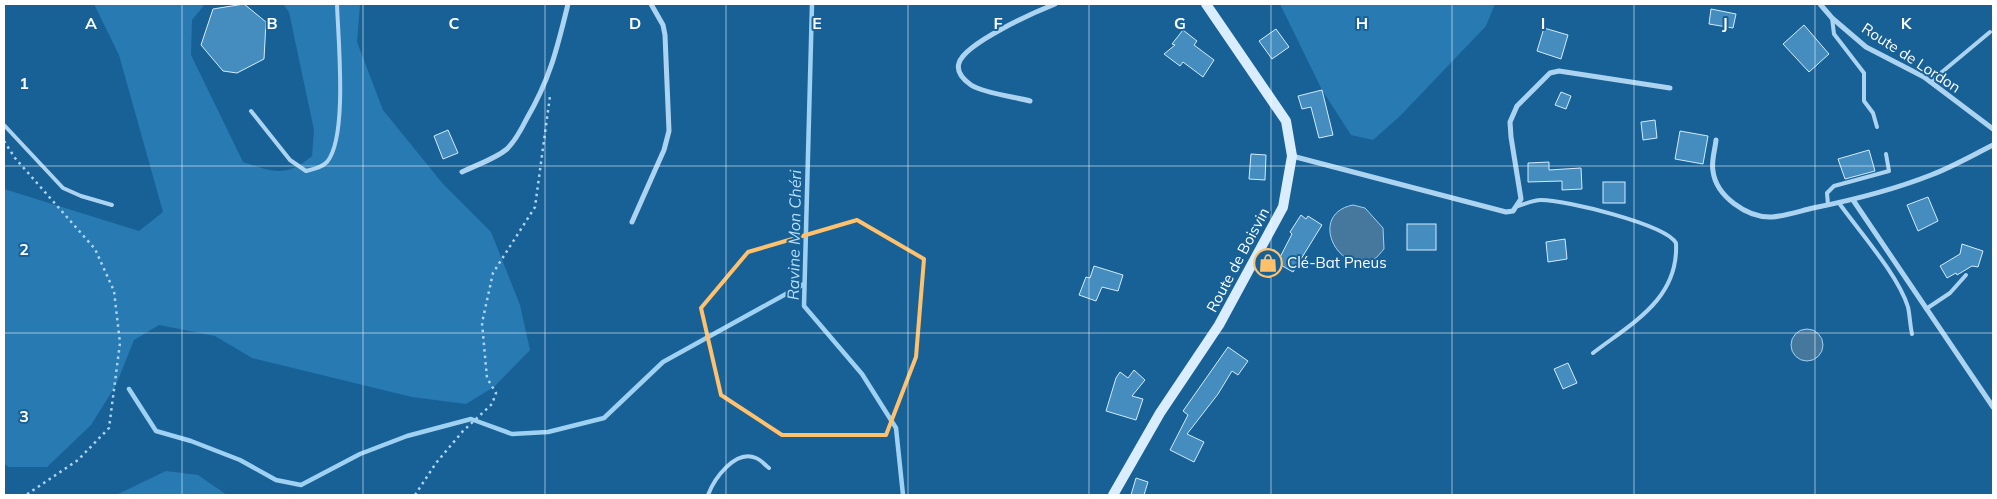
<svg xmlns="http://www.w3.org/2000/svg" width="1997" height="499" viewBox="0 0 1997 499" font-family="Mulish,sans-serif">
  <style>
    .green { fill: #287ab3 }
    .water { fill: #46789e; stroke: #9fd1f3 }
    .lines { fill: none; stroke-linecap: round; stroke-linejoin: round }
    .stream { stroke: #9fd1f3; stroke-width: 4.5 }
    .building { fill: #458cbf; stroke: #d3ebfc }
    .path { stroke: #acd4f1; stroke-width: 2.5; stroke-dasharray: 2.5 4; stroke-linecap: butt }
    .service { stroke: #acd4f1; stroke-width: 4 }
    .minor { stroke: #acd4f1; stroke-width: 5 }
    .secondary { stroke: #daedfc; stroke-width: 10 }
    .marked { fill: none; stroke: #ffc16c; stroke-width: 4; stroke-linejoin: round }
    .grid { fill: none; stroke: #fff; stroke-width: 1; stroke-opacity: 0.55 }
    .labels { text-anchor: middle; stroke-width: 4; stroke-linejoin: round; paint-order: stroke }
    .street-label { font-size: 15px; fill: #fff; stroke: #186197 }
    .poi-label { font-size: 15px; fill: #fff; stroke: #186197; text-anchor: start }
    .water-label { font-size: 16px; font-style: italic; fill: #b8ddf7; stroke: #186197 }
    .grid-label { font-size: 16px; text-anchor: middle; font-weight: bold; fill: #fff; stroke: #186197; stroke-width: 4; stroke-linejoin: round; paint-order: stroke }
  </style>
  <rect width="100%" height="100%" fill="#186197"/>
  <g class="green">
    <path d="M94,4H205L192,20L191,55L243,162C272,172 286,178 312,156L314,130L289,12L283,4H360L357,42L383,110L443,184L491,232L520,305L530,350L494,387L466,404L412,397L252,358L215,336L159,325L134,340L116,385L91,425L47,467H9L4,464V189L139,231L163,212L119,55Z"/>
    <polygon points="1280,4 1495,4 1486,26 1400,116 1373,140 1351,135 1322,90"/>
    <polygon points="166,471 198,475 227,495 116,495"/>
  </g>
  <g class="water">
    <path d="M1353,205L1365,208L1383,228L1384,249C1381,252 1377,258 1373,260C1338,276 1307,214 1353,205Z"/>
    <circle cx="1807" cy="345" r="16"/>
  </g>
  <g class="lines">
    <g class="stream">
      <polyline points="812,4 804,306 862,374 896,428 903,495"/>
      <polyline points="129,389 156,431 191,441 240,460 276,480 301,485 360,454 407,436 471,419 512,434 548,432 604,418 663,362 804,284"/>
    </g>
  </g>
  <g class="building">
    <polygon points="244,4 266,22 264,59 237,73 223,71 201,45 213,9"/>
    <polygon points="1711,9 1736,14 1733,28 1709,24"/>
    <polygon points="1804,25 1829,54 1809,72 1783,44"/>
    <polygon points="1544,28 1568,35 1561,59 1537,51"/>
    <polygon points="1276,29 1289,47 1272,59 1259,41"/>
    <polygon points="1183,30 1197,41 1194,45 1214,60 1203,77 1183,62 1180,66 1164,54 1175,45 1172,44"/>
    <polygon points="1322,90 1333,135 1319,138 1311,107 1302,109 1298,96"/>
    <polygon points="1561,92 1571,96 1566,109 1555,105"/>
    <polygon points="1655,120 1657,138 1643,140 1641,122"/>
    <polygon points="448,130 458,153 443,159 434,136"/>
    <polygon points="1680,131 1708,136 1703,164 1675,159"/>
    <polygon points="1869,150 1875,171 1845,179 1838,159"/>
    <polygon points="1251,154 1266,155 1265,180 1249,179"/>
    <polygon points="1549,162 1549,170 1581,168 1582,189 1562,190 1562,181 1528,182 1528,163"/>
    <rect x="1603" y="182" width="22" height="21"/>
    <polygon points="1928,197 1938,221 1918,231 1907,205"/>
    <polygon points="1301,215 1306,219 1308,216 1322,225 1293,272 1277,263 1292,234 1290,232"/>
    <rect x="1407" y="224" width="29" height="26"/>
    <polygon points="1565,239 1567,259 1548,262 1546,242"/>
    <polygon points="1962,244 1983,251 1978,267 1972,266 1957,275 1956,273 1947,278 1940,266 1960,254"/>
    <polygon points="1094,266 1123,275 1118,291 1102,287 1096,301 1079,295 1086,277 1090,278"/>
    <polygon points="1228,347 1248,361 1238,375 1232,371 1218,394 1187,434 1204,442 1194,462 1170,450 1188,415 1183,411"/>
    <polygon points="1568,363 1577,383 1563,389 1554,369"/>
    <polygon points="1134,370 1145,380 1132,396 1143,399 1136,420 1106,411 1116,378 1120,372 1128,378"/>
    <polygon points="1136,478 1148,482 1144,495 1131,495"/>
  </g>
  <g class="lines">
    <g class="path">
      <polyline points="4,141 15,158 95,249 114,291 120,343 109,428 78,460 26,495"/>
      <polyline points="415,495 436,463 463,431 492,404 496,393 487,378 482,323 493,273 535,207 550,96"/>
    </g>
    <g class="service">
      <polyline points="1832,18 1834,34 1864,73 1864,101 1873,113 1877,127"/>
      <polyline points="1930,82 1990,32"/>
      <path d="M251,111L290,160L306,171C314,169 321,168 327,162C348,137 338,38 337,4"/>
      <polyline points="4,125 63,188 81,196 112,205"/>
      <path d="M1839,203C1859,231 1898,275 1908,307C1910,316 1910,325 1912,334"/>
      <polyline points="1828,205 1827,193 1834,186 1889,171 1886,154"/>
      <path d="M1518,206C1525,204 1533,200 1541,200C1565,200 1665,224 1676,243C1679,299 1632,323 1593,353"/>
      <polyline points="1926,309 1950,293 1966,275"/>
      <path d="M708,495C714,479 735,449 756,458C761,460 765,465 769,468"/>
    </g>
    <g class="minor">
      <polyline points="1820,4 1832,18 1866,47 1924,77 1993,129"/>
      <path d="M1030,101C1015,97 983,93 971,85C964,80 956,72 959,63C965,43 1035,12 1055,4"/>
      <path d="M1716,140C1715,150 1711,162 1713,171C1716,196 1747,218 1772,217C1785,216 1800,211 1813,208C1853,200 1893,190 1931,175C1952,167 1973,155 1993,145"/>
      <polyline points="1292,156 1506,212 1513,211 1521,199 1511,137 1510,122 1517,106 1550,73 1559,71 1670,88"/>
      <path d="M462,172C476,165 495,159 507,149C515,141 521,130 526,120C550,79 557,49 568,4"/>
      <polyline points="1853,200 1993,407"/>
      <polyline points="632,222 664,150 669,131 665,35 663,25 651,4"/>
    </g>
    <polyline class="secondary" points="1113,495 1160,413 1219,325 1283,207 1292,156 1286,121 1206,4"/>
  </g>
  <path class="marked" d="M857,220L924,259L916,357L886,435H782L721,395L701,308L748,252Z"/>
  <path class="grid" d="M182,4V495M363,4V495M545,4V495M726,4V495M908,4V495M1089,4V495M1271,4V495M1452,4V495M1634,4V495M1815,4V495M4,166H1993M4,333H1993"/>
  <defs>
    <symbol id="shop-ring" viewBox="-11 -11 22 22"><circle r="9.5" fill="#186197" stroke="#ffc16c" stroke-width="1.5"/><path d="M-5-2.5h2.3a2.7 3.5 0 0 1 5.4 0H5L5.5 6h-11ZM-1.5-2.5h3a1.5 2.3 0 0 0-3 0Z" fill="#ffc16c"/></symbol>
  </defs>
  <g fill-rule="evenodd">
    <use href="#shop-ring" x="1252" y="247" width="32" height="32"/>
  </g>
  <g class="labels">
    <g class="street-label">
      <text transform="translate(1911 58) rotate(33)" y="5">Route de Lordon</text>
      <text transform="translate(1238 260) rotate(-62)" y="5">Route de Boisvin</text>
    </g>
    <g class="poi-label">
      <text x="1287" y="268">Clé-Bat Pneus</text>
    </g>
    <g class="water-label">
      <text transform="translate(794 235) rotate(-89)" y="6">Ravine Mon Chéri</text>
    </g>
  </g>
  <g class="grid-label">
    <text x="91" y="29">A</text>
    <text x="272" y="29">B</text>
    <text x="454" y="29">C</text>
    <text x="635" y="29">D</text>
    <text x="817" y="29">E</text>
    <text x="998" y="29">F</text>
    <text x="1180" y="29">G</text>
    <text x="1362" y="29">H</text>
    <text x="1543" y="29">I</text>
    <text x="1725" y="29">J</text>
    <text x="1906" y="29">K</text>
    <text x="24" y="89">1</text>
    <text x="24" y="255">2</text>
    <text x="24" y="422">3</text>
  </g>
  <rect width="1997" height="499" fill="none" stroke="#ffffff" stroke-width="10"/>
</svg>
